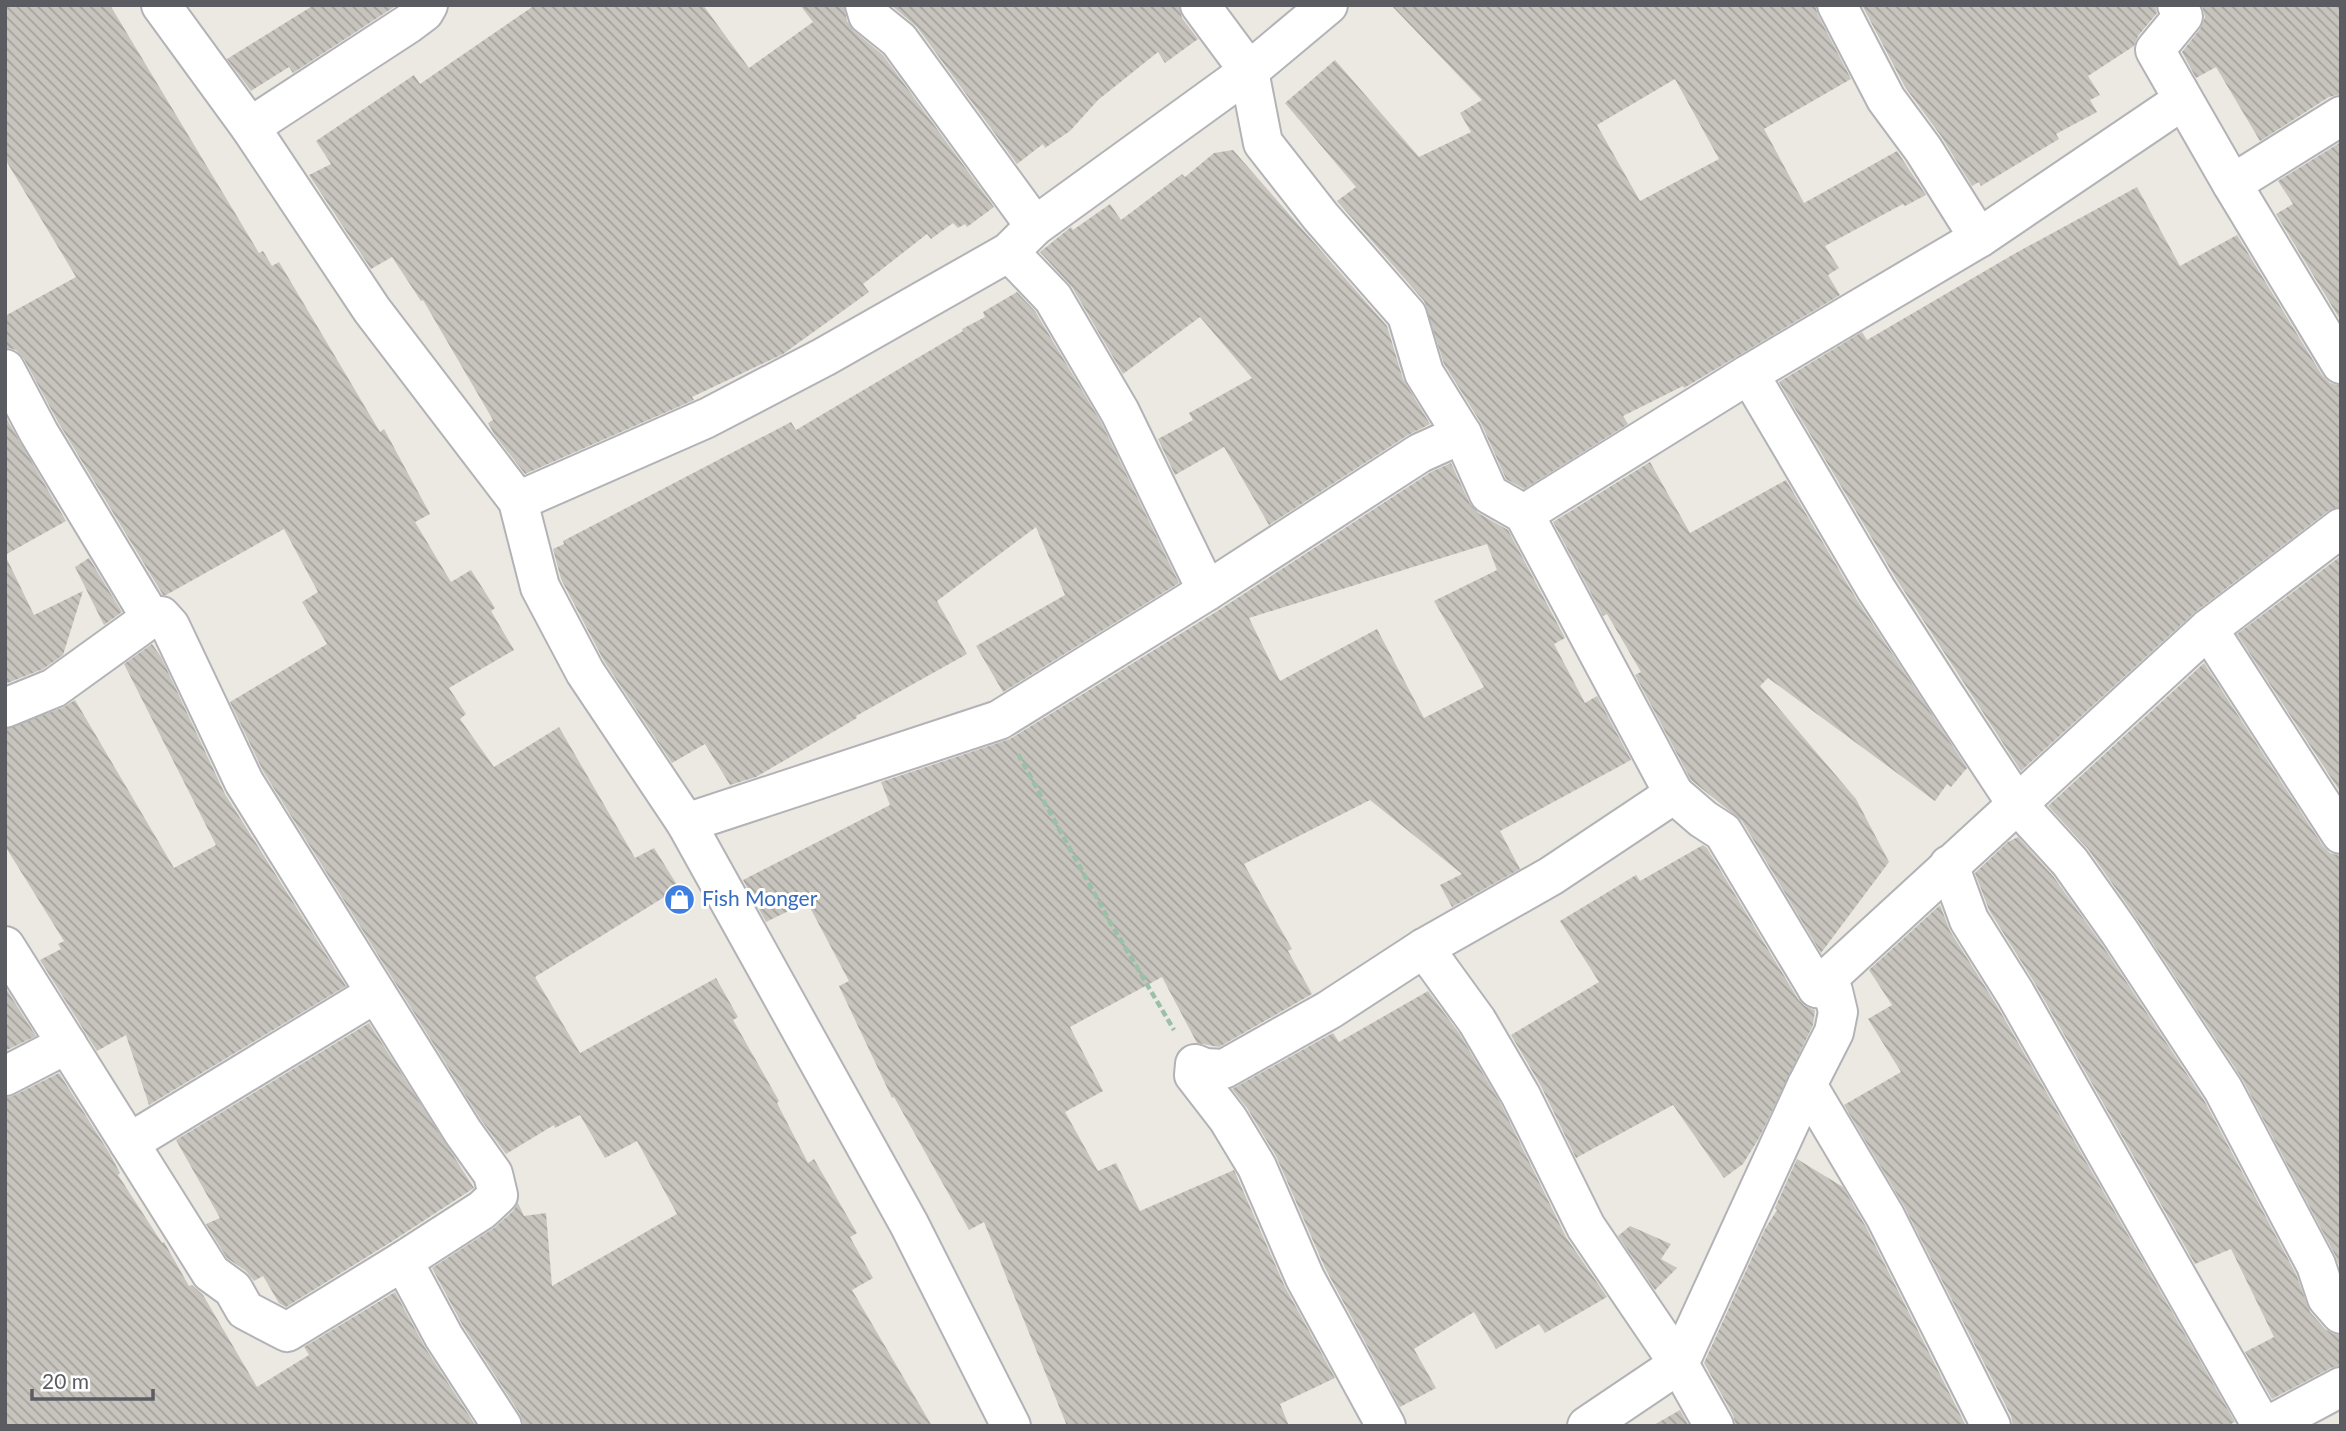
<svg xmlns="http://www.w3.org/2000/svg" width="2346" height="1431" viewBox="0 0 2346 1431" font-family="Lato,sans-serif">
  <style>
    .building { fill: url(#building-back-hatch); fill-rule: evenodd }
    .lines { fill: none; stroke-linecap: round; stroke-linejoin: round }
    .minor-casing { stroke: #b2b3b7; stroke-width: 42 }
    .path { stroke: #9ac1a7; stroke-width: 4.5; stroke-dasharray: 7 3.5; stroke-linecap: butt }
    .minor { stroke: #fff; stroke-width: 38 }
    .labels { text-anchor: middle; stroke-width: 6; stroke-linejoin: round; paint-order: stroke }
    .shop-label { font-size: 21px; fill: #366cbe; stroke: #fff; text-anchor: start }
  </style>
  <defs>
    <pattern id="building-back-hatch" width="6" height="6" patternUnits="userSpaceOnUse" patternTransform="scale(1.75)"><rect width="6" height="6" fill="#c7c4be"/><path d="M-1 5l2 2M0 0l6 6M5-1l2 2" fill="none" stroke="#a5a29e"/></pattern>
  </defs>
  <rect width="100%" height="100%" fill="#ebe9e1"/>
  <g class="building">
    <polygon points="5,5 110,5 259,253 263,251 272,266 279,262 380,432 384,429 430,514 415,522 451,582 471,570 495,608 491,611 514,650 449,688 466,714 460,719 494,767 559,727 635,858 654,848 679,888 535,977 580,1053 716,978 738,1017 733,1020 779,1101 777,1103 808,1163 814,1159 857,1233 850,1237 873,1278 852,1290 932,1426 524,1426 520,1414 463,1326 432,1268 494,1228 513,1211 518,1203 524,1216 546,1213 552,1286 677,1214 637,1141 605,1158 580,1115 555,1128 554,1125 506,1154 481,1120 263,771 230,702 327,644 302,602 318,592 284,529 166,595 163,595 58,422 24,359 16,350 5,347 5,316 76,277 5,159"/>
    <polygon points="314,5 397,5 293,73 289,67 251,91 227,59"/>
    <polygon points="535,5 703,5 749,68 813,22 800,5 844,5 847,21 854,31 883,55 994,207 967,227 965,224 958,228 953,223 931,239 927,234 863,284 869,292 783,354 692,397 694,400 525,474 494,434 488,423 493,420 423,300 421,301 392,257 371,269 309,175 331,164 316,141 414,75 420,84"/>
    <polygon points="891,5 1179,5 1182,18 1198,39 1165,63 1158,52 1098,100 1070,131 1045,148 1043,144 1017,164 917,27"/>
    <path d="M1391,5H1815L1818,15L1851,79L1764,129L1804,203L1897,151L1926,195L1905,206L1903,204L1825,246L1839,268L1828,275L1840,295L1684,388L1683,386L1623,416L1628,424L1524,489L1506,479L1481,423L1444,364L1424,301L1337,201L1356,187L1285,103L1335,60L1419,157L1471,132L1460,113L1482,100ZM1675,79L1719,159L1640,201L1597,125Z"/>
    <polygon points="1862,5 2155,5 2157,13 2138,36 2134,46 2088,76 2100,95 2090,100 2097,112 2056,134 2059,139 1981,186 1979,182 1972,186 1941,136 1905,87"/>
    <polygon points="2202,5 2341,5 2341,94 2329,97 2260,141 2216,67 2196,78 2182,52 2200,29 2205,17"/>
    <polygon points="2341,142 2341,321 2276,214 2293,204 2278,181"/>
    <polygon points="1233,150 1387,326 1403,379 1430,424 1408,435 1269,525 1224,447 1175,475 1158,439 1193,420 1189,413 1252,378 1200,317 1123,374 1072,287 1040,252 1071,227 1073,230 1110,204 1121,220 1182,174 1185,177 1214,153"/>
    <polygon points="2137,187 2180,266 2237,235 2322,375 2330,383 2341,386 2341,507 2328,511 2195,612 2021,771 1895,577 1779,382 1862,332 1867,340 2014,254"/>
    <polygon points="1017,292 1035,311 1101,422 1179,583 1003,692 976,646 1065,595 1036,527 937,601 967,654 856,716 857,718 756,777 730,785 705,744 672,763 604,661 561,579 553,549 564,544 563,541 791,422 796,430 963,331 962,329 985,317 983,312"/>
    <polygon points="5,416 66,521 5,555 34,615 83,591 63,655 43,669 5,684"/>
    <polygon points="1650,462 1690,533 1786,480 1857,600 1967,768 1951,787 1947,784 1935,801 1768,678 1760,686 1856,799 1889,862 1821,953 1742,821 1691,780 1635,675 1641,672 1607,614 1603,616 1553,522"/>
    <path d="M1451,463L1470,504L1478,513L1508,530L1565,638L1554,644L1585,703L1597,696L1631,760L1500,831L1520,869L1452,907L1440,885L1462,874L1370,800L1244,864L1292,949L1288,951L1312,994L1219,1047L1197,1043L1162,977L1070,1027L1103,1091L1065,1112L1098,1171L1116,1163L1140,1211L1234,1170L1285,1287L1335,1378L1280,1404L1289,1426H1067L984,1222L969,1230L894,1097L892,1098L839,986L849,981L807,902L766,922L743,880L890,805L881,782L1010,739L1219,610L1431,472ZM1487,544L1497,570L1434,601L1484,687L1424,718L1377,629L1280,681L1249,618Z"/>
    <polygon points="2341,556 2341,793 2237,634"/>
    <polygon points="89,558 122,612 104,625 75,567"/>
    <polygon points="152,644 161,657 225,794 346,986 149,1105 126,1035 97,1051 40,960 61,949 58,944 64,941 5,846 5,729 62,708 75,700 174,868 216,845 124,664"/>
    <polygon points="2204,663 2323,846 2330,853 2341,856 2341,1270 2335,1255 2241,1077 2137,919 2088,849 2048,806"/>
    <polygon points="2018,837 2053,876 2101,943 2204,1100 2296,1274 2310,1312 2325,1329 2333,1334 2341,1335 2341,1365 2331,1368 2272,1399 2245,1352 2274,1337 2231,1249 2195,1264 2034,982 1989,910 1975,873 2008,842"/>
    <polygon points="1703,845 1707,848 1798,999 1805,1006 1815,1010 1813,1025 1759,1138 1743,1164 1724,1178 1673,1105 1576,1158 1541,1086 1511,1035 1599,982 1560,921 1636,875 1640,881"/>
    <polygon points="1940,905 1950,931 1996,1004 2235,1422 2227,1426 2013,1426 2011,1416 1904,1206 1844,1105 1901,1072 1868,1019 1892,1005 1869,970"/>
    <polygon points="5,987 36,1036 5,1051"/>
    <polygon points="1428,991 1459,1033 1502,1106 1566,1237 1607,1297 1545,1333 1539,1324 1496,1349 1474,1312 1414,1349 1436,1388 1400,1407 1325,1268 1276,1156 1247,1108 1232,1089 1333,1033 1339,1042"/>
    <polygon points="369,1023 474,1188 391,1242 286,1307 279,1303 263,1276 254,1281 246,1271 227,1258 206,1224 220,1218 176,1140"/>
    <polygon points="59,1073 110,1154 120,1173 118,1175 162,1243 164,1242 189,1286 192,1285 203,1295 257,1387 309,1355 304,1347 395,1292 426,1349 476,1426 5,1426 5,1098 15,1095"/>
    <polygon points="1797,1159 1843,1187 1866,1227 1966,1426 1736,1426 1733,1415 1704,1363 1765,1229 1777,1210 1775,1208"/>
    <polygon points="1630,1226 1671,1244 1661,1259 1677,1268 1655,1290 1618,1236"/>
    <polygon points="1680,1410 1689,1426 1652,1426"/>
  </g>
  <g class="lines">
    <defs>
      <g id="minor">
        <polyline points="161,5 250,127 372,310 518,501 540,587 585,672 686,823 909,1224 1011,1426"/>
        <polyline points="865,5 868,15 899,40 1035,226"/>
        <polyline points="1200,5 1249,71 1263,143 1321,217 1407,315 1424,373 1462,434 1489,494 1524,514 1674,794 1703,819 1723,832 1817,988 1833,991 1838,1012 1834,1032 1807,1085 1679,1364 1587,1426"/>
        <polyline points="1837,5 1886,99 1923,149 1979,238"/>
        <polyline points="2177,5 2183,16 2155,50 2232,184 2341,364"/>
        <polyline points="250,127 408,24 424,12 428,5"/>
        <polyline points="2232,184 2341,116"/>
        <polyline points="1009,252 1053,298 1120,412 1207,591"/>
        <polyline points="5,369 39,433 151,618"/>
        <polyline points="1749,374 1876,589 1944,694 2016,803 2070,862 2119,931 2223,1089 2316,1265 2327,1298 2341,1314"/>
        <polyline points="518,501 707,418 824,357 1009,252 1035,226 1249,71 1328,5"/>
        <polyline points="1524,514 1749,374 1979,238 2183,100"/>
        <polyline points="2208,629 2341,834"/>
        <polyline points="5,708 54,688 151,618 161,616 170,626 244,782 463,1132 493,1174 498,1195 482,1210 403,1261 287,1332 245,1310 233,1289 211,1273 5,946"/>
        <polyline points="686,823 999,720 1207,591 1420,453 1462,434"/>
        <polyline points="1949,865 1969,920 2015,993 2262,1426"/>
        <polyline points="1424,948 1477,1021 1521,1096 1586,1227 1679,1364 1714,1426"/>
        <polyline points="1817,988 2208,629 2341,528"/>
        <polyline points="5,1076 67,1044"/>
        <polyline points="1807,1085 1885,1216 1991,1426"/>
        <polyline points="129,1143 376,993"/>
        <polyline points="403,1261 444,1337 502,1426"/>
        <polyline points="1386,1426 1305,1278 1257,1167 1228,1119 1194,1075 1195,1064 1205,1068 1224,1069 1329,1010 1424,948 1551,876 1674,794"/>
        <polyline points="2268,1426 2341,1387"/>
      </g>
    </defs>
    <use href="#minor" class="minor-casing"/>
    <polyline class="path" points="1018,754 1110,922 1174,1030"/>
    <use href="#minor" class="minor"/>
  </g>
  <defs>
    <symbol id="shop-disc" viewBox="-11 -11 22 22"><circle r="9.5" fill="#3f7fe0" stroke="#fff"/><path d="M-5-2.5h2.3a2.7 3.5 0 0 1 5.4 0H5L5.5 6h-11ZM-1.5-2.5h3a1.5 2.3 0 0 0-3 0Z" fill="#fff"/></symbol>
  </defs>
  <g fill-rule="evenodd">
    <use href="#shop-disc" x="662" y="882" width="35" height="35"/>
  </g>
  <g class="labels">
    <g class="shop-label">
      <text x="702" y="906">Fish Monger</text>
    </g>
  </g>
  <rect width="2346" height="1431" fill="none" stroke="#5a5c61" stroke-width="14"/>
  <path d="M32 1389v10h121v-10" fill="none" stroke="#5a5c61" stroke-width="3.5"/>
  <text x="42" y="1389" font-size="21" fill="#5a5c61" stroke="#ffffff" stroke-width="5" paint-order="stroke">20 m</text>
</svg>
